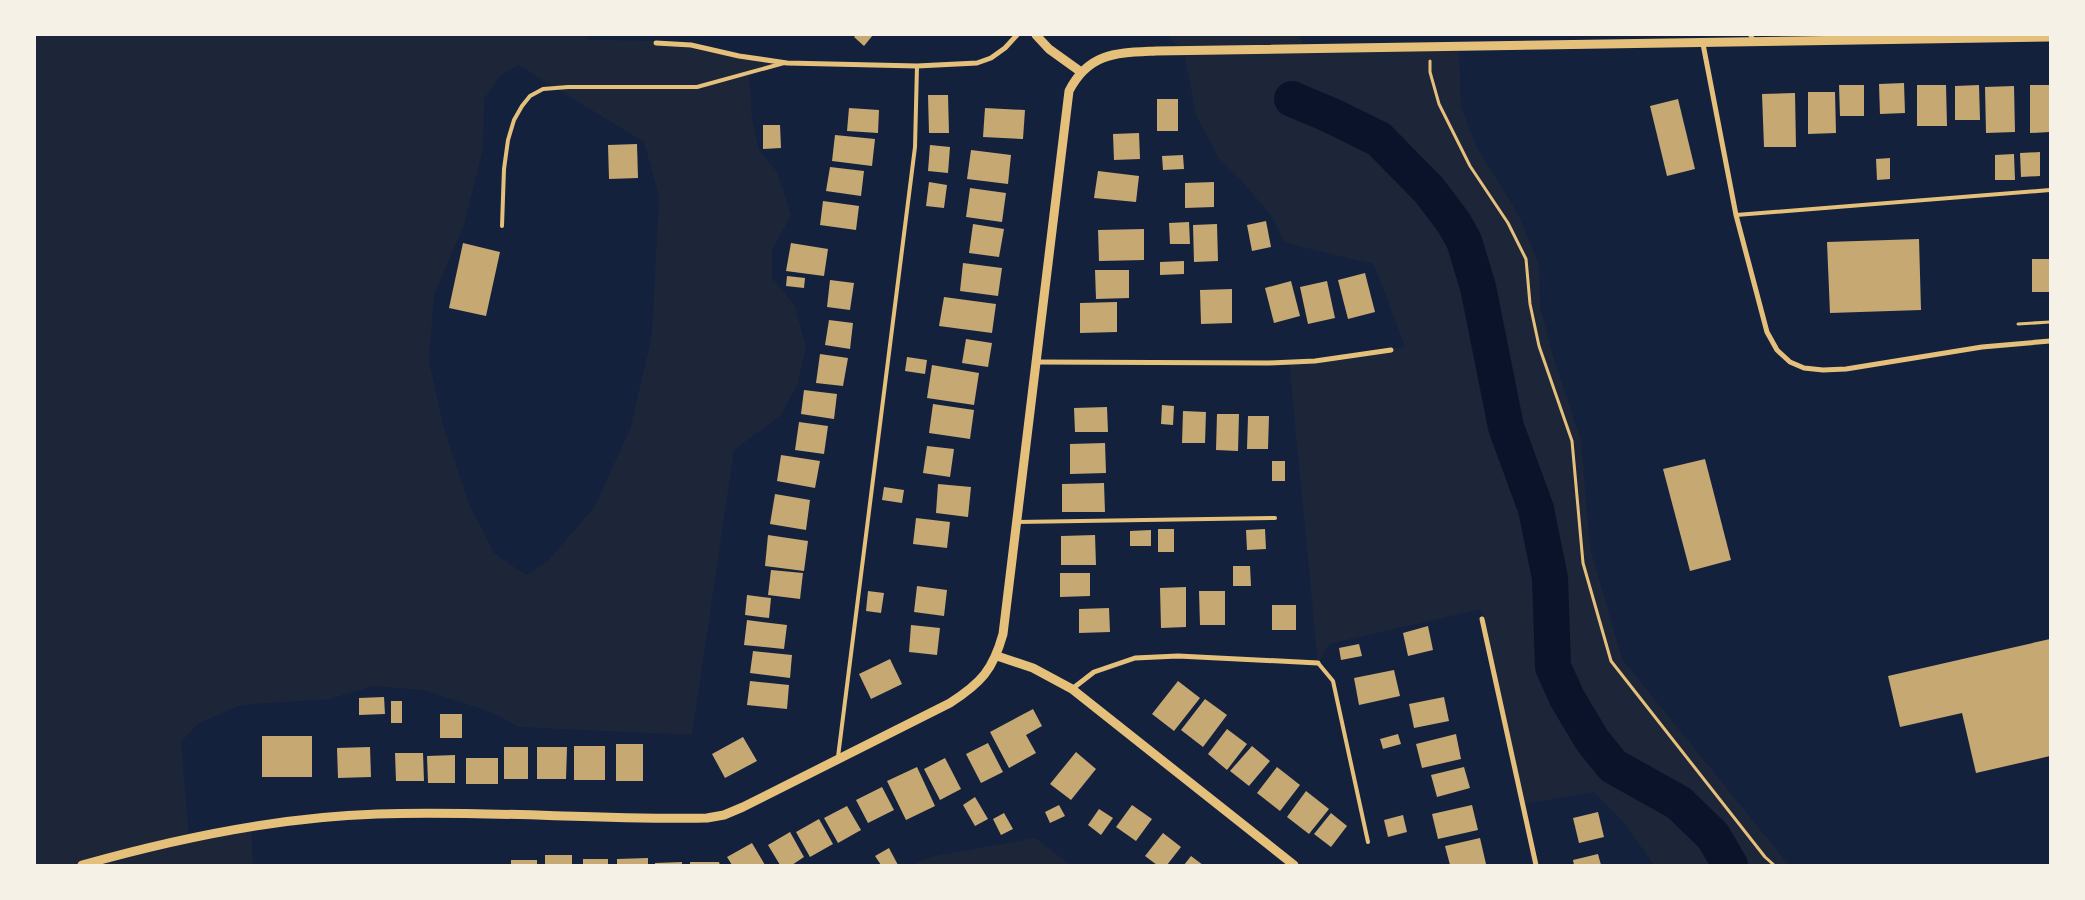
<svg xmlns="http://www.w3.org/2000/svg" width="2085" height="900" viewBox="0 0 2085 900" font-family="'Archivo Narrow',sans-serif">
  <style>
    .green { fill: #1d2539; fill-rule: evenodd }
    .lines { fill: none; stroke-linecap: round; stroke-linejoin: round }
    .river { stroke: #0b132b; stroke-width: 36 }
    .building { fill: #c6a872 }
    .path { stroke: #e5c07b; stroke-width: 3 }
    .service { stroke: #e5c07b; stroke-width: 4 }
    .minor { stroke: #e5c07b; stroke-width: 5 }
    .tertiary { stroke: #e5c07b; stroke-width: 9 }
  </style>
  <rect width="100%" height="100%" fill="#14213d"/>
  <g class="green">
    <path d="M35,35H585L590,40L671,41L740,55L787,61L749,72L752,120L759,150L777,172L791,215L772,250V278L795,306L806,348L797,385L781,415L734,450L692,735L519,727L491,712L424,690L373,686L330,699L241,705L199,723L181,742L189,838L251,828L253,865H35ZM518,65L644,142L659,196L652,336L630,429L595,506L547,562L526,575L494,553L469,504L444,429L429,361L434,294L463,228L483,149L484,99L501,75Z"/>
    <polygon points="1166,35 1299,35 1307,50 1459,51 1461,107 1477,148 1518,214 1539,265 1540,307 1553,356 1581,441 1590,548 1622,659 1783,858 1791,865 1654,865 1626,825 1594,792 1524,804 1481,609 1329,644 1318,664 1289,361 1315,359 1405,347 1374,264 1285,243 1271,215 1239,178 1218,157 1196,115 1184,52"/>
    <polygon points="1035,838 1071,865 912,865 930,857"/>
  </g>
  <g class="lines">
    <polyline class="river" points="1292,99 1330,115 1379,139 1429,190 1454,223 1464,241 1478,287 1506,427 1536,509 1550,578 1553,667 1567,698 1592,740 1613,766 1679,803 1713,836 1730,865"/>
  </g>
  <g class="building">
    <polygon points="856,35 873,35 864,46 854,37"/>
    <polygon points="1904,83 1905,113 1880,114 1879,84"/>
    <polygon points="1839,85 1864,85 1864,116 1840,116"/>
    <polygon points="1917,85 1946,85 1947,126 1917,126"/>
    <polygon points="1979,85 1980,120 1955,120 1955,86"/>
    <polygon points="2030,85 2050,85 2050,132 2030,133"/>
    <polygon points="2014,86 2015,132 1986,133 1985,87"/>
    <polygon points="1808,92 1835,92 1836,133 1808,134"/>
    <polygon points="1795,93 1796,147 1764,147 1762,94"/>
    <polygon points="928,95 948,95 949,133 929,133"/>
    <rect x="1157" y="99" width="21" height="32"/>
    <polygon points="1678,99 1695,169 1667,176 1650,106"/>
    <polygon points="849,108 879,110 878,133 847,131"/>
    <polygon points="985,108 1025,110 1023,139 983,137"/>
    <polygon points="763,125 780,125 781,148 763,149"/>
    <polygon points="1139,133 1140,159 1114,160 1113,134"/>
    <polygon points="835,135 875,139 872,166 832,161"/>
    <polygon points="637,144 638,178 609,179 608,145"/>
    <polygon points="930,145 950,147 948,173 928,171"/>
    <polygon points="971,150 1011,155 1008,184 967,179"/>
    <polygon points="2040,152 2040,176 2021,177 2020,153"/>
    <polygon points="2014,154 2015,180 1995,180 1995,155"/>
    <polygon points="1183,155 1184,169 1163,170 1162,156"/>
    <polygon points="1890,158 1890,179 1877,180 1876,159"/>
    <polygon points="830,167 864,171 861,196 826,191"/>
    <polygon points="1098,171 1139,176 1136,202 1094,198"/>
    <polygon points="929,182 947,185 944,208 926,206"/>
    <polygon points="1214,182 1214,207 1185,208 1185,183"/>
    <polygon points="970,188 1006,193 1002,222 966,217"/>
    <polygon points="823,201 859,206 856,230 820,225"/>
    <polygon points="1266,221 1271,247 1252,251 1247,225"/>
    <polygon points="1189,222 1190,244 1170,244 1169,223"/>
    <polygon points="973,224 1004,229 999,257 969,253"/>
    <polygon points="1217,224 1218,261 1194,262 1193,225"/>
    <polygon points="1144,229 1144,260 1099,261 1098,230"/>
    <polygon points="1919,239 1921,310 1830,313 1827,242"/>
    <polygon points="463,243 500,252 486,316 449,308"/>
    <polygon points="791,243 828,249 824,276 786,271"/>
    <rect x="2032" y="259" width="18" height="33"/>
    <polygon points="1184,261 1184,274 1160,275 1160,262"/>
    <polygon points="963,263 1002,268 998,296 960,291"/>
    <polygon points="1095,270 1129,270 1129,298 1096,299"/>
    <polygon points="1365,273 1375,312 1348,319 1338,280"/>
    <polygon points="787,276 805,278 804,288 786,286"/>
    <polygon points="830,280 854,283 850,310 827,307"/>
    <polygon points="1291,281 1300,316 1274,323 1265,288"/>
    <polygon points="1327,281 1335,318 1308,324 1300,287"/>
    <polygon points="1232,289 1232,323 1201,324 1200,290"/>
    <polygon points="944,297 996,304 992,333 939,326"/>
    <polygon points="1117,302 1117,332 1080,333 1080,303"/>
    <polygon points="829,320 853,323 850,349 825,345"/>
    <polygon points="966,339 992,343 988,367 962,363"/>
    <polygon points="820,354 848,358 843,386 816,383"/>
    <polygon points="907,357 927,360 925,374 905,371"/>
    <polygon points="932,365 979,373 974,405 927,398"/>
    <polygon points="804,390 837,394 834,419 801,414"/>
    <polygon points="933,404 974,410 970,439 929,433"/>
    <polygon points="1162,405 1174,406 1173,425 1161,424"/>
    <polygon points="1107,407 1108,432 1075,432 1074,408"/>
    <polygon points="1183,411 1206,412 1205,443 1182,443"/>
    <polygon points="1217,414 1239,414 1238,451 1216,450"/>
    <polygon points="1248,416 1269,416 1268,449 1247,449"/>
    <polygon points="799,422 828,426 824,454 795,450"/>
    <polygon points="1105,443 1106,473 1070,474 1070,444"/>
    <polygon points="927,446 954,449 950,477 923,473"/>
    <polygon points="781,455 820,461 815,488 777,481"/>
    <polygon points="1705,459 1731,560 1690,571 1663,469"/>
    <rect x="1272" y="461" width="13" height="20"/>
    <polygon points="1104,483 1105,512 1062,512 1062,484"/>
    <polygon points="938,484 971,487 968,517 936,513"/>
    <polygon points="884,487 904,490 902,503 882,500"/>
    <polygon points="775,494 810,500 806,530 770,524"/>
    <polygon points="916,518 950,522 947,548 913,544"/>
    <rect x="1158" y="529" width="16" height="23"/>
    <polygon points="1265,529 1266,549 1247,550 1246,530"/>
    <polygon points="1151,530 1151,546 1130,546 1130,531"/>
    <polygon points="768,535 808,541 804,571 765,566"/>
    <polygon points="1095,535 1096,565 1061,565 1061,536"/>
    <polygon points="1233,566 1250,566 1251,586 1233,586"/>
    <polygon points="771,570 803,573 800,599 768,595"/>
    <polygon points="1060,573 1090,573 1090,596 1060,597"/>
    <polygon points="917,586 947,590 944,616 914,612"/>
    <polygon points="1186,587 1186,627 1161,628 1160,588"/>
    <polygon points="868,591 884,593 881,613 866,611"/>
    <polygon points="1199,591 1225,591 1225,625 1200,625"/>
    <polygon points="747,595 771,598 769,618 745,615"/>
    <rect x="1272" y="605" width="24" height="25"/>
    <polygon points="1109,608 1110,632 1079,633 1079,609"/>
    <polygon points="747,620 787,625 784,649 744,645"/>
    <polygon points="911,625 940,628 937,655 909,652"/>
    <polygon points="1428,626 1433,650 1408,656 1403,633"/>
    <polygon points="2050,639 2050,756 1976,773 1962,713 1900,727 1888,676"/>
    <polygon points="1359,644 1362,656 1341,660 1339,648"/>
    <polygon points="753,651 792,655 790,678 750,673"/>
    <polygon points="890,659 902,684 871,699 859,674"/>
    <polygon points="1394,670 1400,696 1359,705 1354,678"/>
    <polygon points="750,681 789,685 787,709 747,705"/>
    <polygon points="1178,681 1200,698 1174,731 1152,714"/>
    <polygon points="384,697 385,714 359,715 359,698"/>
    <polygon points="1444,697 1449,721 1414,728 1409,704"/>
    <polygon points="1205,699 1227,715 1203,747 1181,730"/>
    <rect x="391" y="701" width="11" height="22"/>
    <polygon points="1033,709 1042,726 1026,735 1036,753 1009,768 990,732"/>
    <rect x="440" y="714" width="22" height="24"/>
    <polygon points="1227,729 1247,744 1227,770 1208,754"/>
    <polygon points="1398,734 1401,744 1383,749 1380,739"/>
    <polygon points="1456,734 1461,759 1422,768 1416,744"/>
    <rect x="262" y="736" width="50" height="41"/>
    <polygon points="743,737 757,761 725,778 712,754"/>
    <polygon points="988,743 1003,772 981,783 966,754"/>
    <rect x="616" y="744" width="27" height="37"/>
    <rect x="574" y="746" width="31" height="34"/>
    <polygon points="1252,746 1270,761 1249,786 1230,771"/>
    <polygon points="370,747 371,777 338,778 337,748"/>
    <rect x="504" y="747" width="24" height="32"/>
    <polygon points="537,747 567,747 566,779 537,779"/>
    <polygon points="1076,752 1096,769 1071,800 1050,784"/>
    <polygon points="395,753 423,753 424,781 396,781"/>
    <polygon points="455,755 455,783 428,783 427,756"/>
    <rect x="466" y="758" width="32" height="26"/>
    <polygon points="945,758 961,789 940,800 924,769"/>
    <polygon points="917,767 935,806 906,820 887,781"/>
    <polygon points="1277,767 1300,785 1280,811 1257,793"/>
    <polygon points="1464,767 1470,788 1437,797 1431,775"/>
    <polygon points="882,787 894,810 868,823 856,800"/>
    <polygon points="1306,791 1329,809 1309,834 1287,817"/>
    <polygon points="975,797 988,819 975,826 963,805"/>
    <polygon points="1059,805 1065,816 1050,823 1045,812"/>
    <polygon points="1132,805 1152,819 1136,841 1116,827"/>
    <polygon points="1472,805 1478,830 1438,839 1432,814"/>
    <polygon points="847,806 861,830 838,843 824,818"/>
    <polygon points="1099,809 1113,818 1101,835 1088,825"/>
    <polygon points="1598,812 1604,837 1579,843 1573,818"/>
    <polygon points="1004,813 1013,829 1001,835 993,819"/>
    <polygon points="1331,813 1347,826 1331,847 1314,834"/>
    <polygon points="1403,815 1407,832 1388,837 1384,820"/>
    <polygon points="819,819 833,844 810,857 796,832"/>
    <polygon points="790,832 804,857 792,865 780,865 768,845"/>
    <polygon points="1163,833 1181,847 1167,865 1157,865 1145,856"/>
    <polygon points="1480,838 1486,864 1450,865 1445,846"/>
    <polygon points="752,843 765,865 732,865 727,857"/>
    <polygon points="889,848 898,865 881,865 875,856"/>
    <polygon points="1598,854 1601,865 1574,865 1573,860"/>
    <rect x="545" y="855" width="27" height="10"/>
    <polygon points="1191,856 1203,865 1184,865"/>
    <polygon points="648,858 648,865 617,865 617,859"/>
    <rect x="583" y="859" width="25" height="6"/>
    <rect x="511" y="860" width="26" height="5"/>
    <polygon points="682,862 682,865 655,865 655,863"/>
    <polygon points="690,862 719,862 720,865 690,865"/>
  </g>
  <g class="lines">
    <g class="path">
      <polyline points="1430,61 1430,72 1439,104 1470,166 1508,223 1526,259 1530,304 1539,346 1572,441 1583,563 1611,661 1765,857 1774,865"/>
      <polyline points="2018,324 2050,322"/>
    </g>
    <g class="service">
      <polyline points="1750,35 1755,41"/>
      <polyline points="1736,215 2050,190"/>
      <polyline points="502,226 504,169 508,140 514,120 522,106 530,96 543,89 568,87 697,87 784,63"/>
      <polyline points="1017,522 1275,518"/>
      <polyline points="1318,663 1333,681 1368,842"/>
      <polyline points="838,757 915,147 917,66"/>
    </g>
    <g class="minor">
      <polyline points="656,43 691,45 739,56 787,63 917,66 977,63 991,58 1005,48 1017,35"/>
      <polyline points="1703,44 1736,215 1767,332 1777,350 1790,362 1804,368 1823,370 1846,369 1982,347 2050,341"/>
      <polyline points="1037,362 1269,363 1315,361 1391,350"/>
      <polyline points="1482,619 1536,865"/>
      <polyline points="1072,689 1094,672 1135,658 1178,656 1318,663"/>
    </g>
    <g class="tertiary">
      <polyline points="1036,35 1049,49 1081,72"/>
      <polyline points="997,656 1033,668 1072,689 1294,865"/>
      <path d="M82,865C178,838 277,817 377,814C487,810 597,820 707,818L724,815L743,807L950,703C981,683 993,670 1003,634L1069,91C1089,52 1117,53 1156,51L2050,37"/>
    </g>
  </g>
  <rect width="2085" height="900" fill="none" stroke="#f6f1e7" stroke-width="72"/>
</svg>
